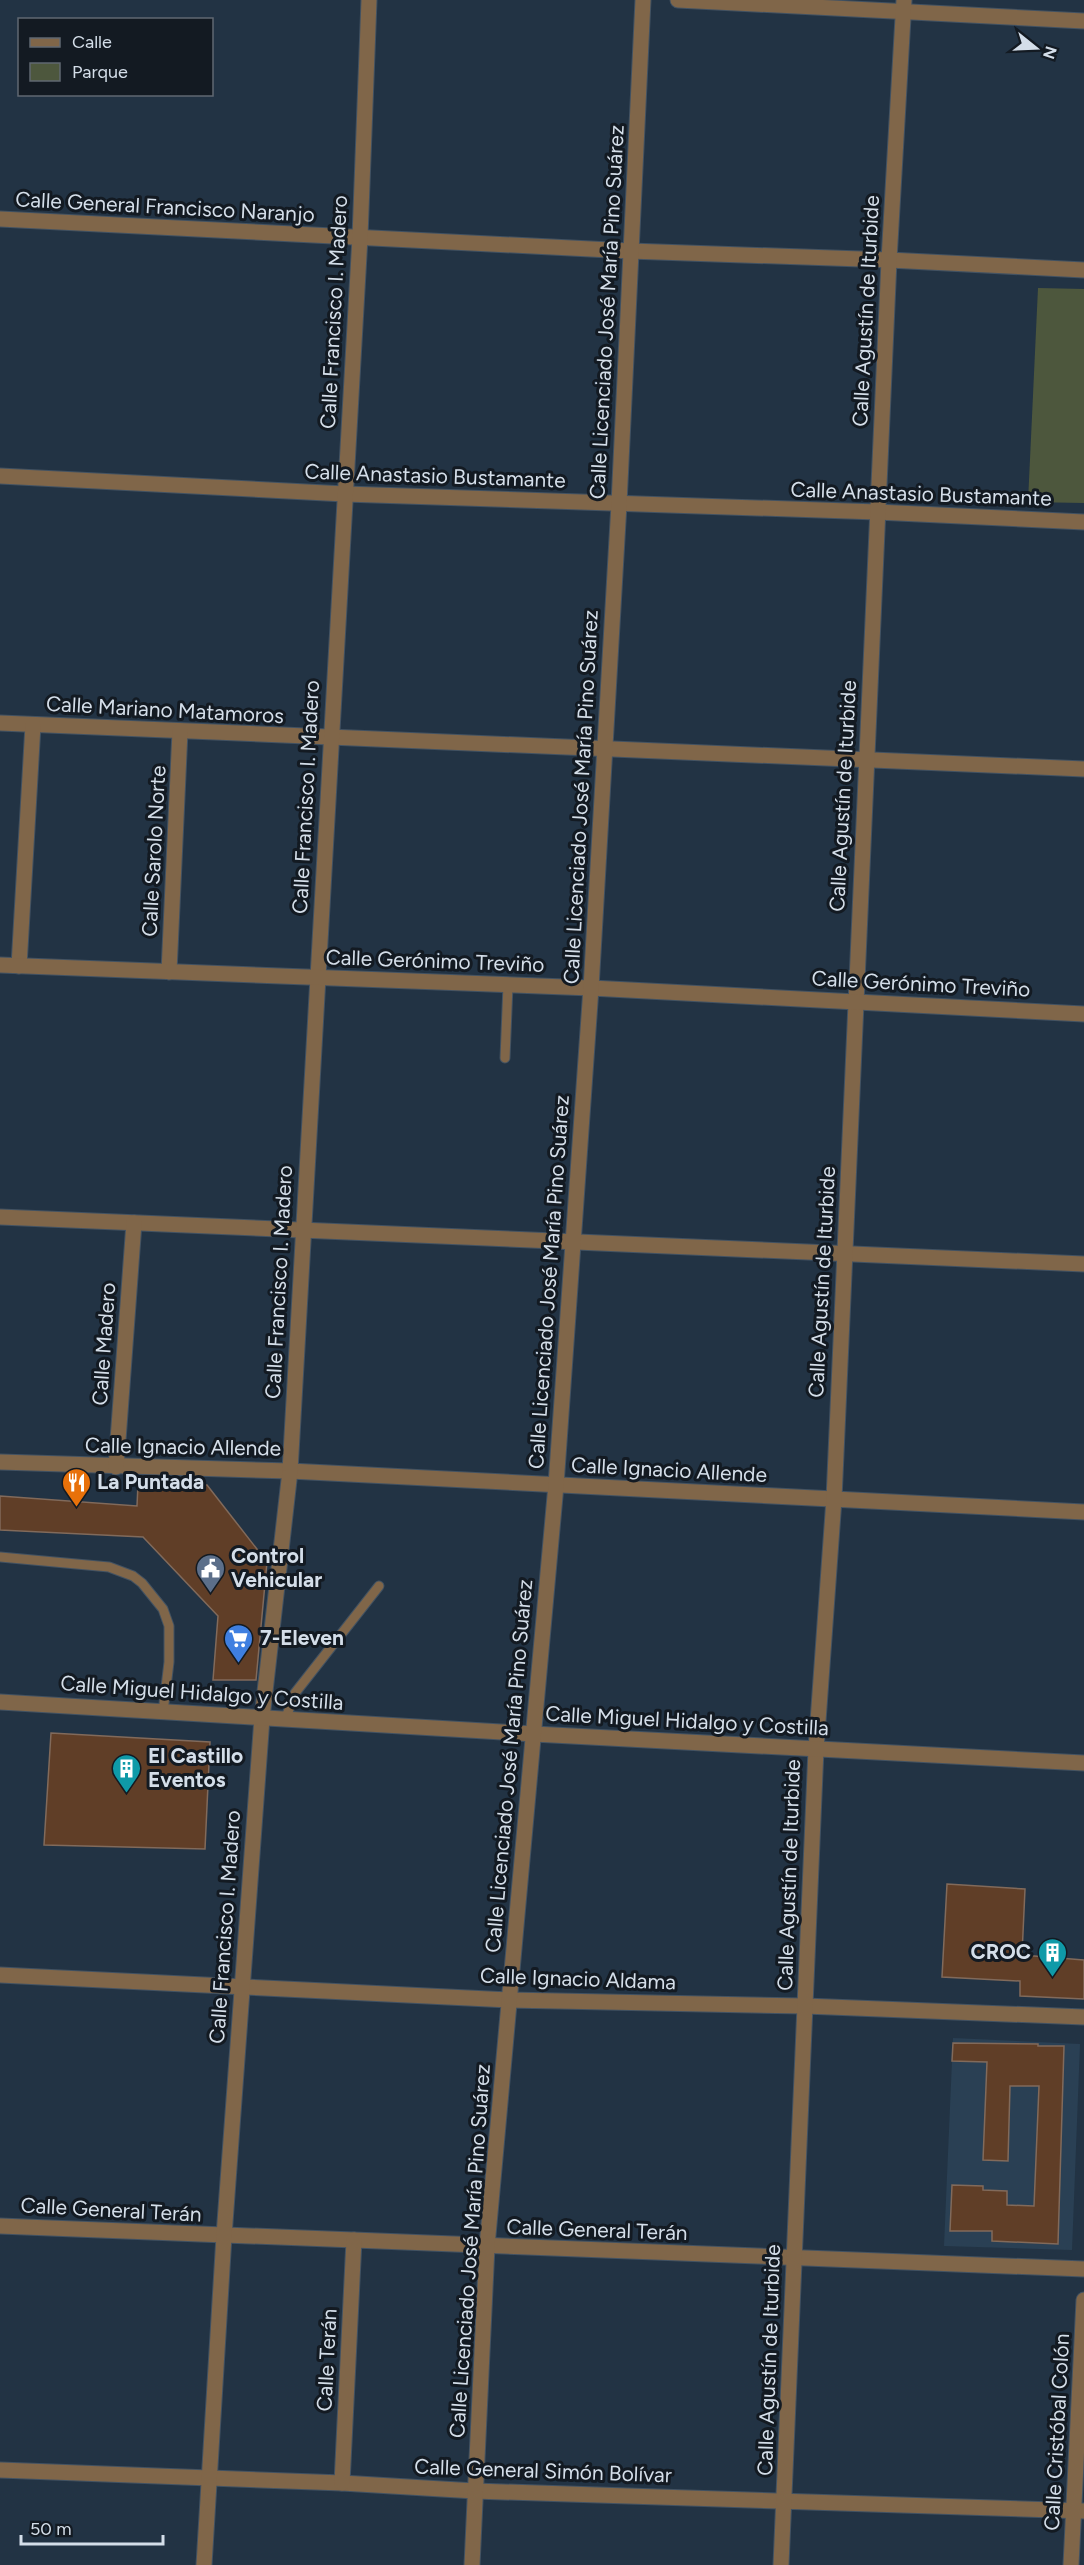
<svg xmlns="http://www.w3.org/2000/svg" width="1084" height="2565" viewBox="0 0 1084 2565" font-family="Figtree,sans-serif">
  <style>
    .built { fill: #2a4054 }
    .green { fill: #4d573d }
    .building { fill: #603e27; stroke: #816a5b; stroke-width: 1.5 }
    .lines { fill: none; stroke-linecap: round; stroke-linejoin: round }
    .service-casing { stroke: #425262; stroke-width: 11 }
    .minor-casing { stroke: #425262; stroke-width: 17 }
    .tertiary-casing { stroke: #425262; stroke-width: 17 }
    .service { stroke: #806649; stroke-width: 9 }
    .minor { stroke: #806649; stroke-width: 15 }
    .tertiary { stroke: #806649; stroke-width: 15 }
    .labels { text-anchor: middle; stroke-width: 6; stroke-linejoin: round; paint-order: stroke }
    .street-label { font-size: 21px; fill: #d4dee9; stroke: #131a22 }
    .poi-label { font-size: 21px; font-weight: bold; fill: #d4dee9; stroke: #131a22; text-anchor: start }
  </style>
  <rect width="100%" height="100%" fill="#234"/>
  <polygon class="built" points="953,2038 1080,2044 1072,2250 944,2246"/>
  <polygon class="green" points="1038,288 1084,289 1084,503 1028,502"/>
  <g class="building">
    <polygon points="138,1484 207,1485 267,1562 256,1680 213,1680 218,1616 143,1537 0,1530 0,1496 137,1506"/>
    <polygon points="51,1733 210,1742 205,1849 44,1845"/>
    <polygon points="947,1884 1025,1889 1022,1955 1084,1960 1084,1999 1020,1996 1020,1981 942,1977"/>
    <polygon points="953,2043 1038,2044 1038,2046 1064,2046 1058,2244 992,2241 992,2231 950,2231 952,2185 983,2186 983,2190 1007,2191 1007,2205 1034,2206 1039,2086 1010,2086 1008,2161 983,2160 987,2062 952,2061"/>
  </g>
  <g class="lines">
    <defs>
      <g id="service">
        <polyline points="505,1058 508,985"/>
        <polyline points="0,1557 109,1567 133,1576 142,1583 163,1609 169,1626 169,1662 163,1712"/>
        <polyline points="285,1720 295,1693 379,1586"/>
      </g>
      <g id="minor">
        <polyline points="678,0 1084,21"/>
        <polyline points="0,219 630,251 889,260 1084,270"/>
        <polyline points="0,476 345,494 877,512 1084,522"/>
        <polyline points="0,723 1084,769"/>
        <polyline points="19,966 33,725"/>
        <polyline points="169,972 180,731"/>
        <polyline points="0,1217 1084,1264"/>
        <polyline points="0,1462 290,1471 1084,1512"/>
        <polyline points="116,1467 134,1223"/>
        <polyline points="0,1975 509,2000 805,2006 1084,2017"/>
        <polyline points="0,2226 1084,2269"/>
        <polyline points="0,2470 342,2483 475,2491 1084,2511"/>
        <polyline points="342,2483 354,2240"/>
        <polyline points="204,2565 224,2236 262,1718 290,1471 360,237 369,0"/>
        <polyline points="781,2565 816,1749 834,1499 889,260 904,0"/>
        <polyline points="1071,2565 1084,2300"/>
      </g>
      <g id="tertiary">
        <polyline points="0,965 591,988 1084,1014"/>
        <polyline points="0,1702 534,1734 1084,1763"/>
        <polyline points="472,2565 487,2246 556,1485 591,988 619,504 643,0"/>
      </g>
    </defs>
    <use href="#service" class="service-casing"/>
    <use href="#minor" class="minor-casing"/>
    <use href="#tertiary" class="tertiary-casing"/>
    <use href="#service" class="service"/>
    <use href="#minor" class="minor"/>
    <use href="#tertiary" class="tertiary"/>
  </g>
  <defs>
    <symbol id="restaurant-pin" viewBox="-11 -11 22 30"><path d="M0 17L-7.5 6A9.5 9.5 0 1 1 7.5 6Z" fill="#e8710a" stroke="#131a22"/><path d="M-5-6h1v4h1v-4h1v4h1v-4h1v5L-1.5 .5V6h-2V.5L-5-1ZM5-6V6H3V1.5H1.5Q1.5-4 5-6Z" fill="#fff"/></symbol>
    <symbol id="civic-pin" viewBox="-11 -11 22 30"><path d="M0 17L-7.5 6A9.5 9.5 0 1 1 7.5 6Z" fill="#5c6f8a" stroke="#131a22"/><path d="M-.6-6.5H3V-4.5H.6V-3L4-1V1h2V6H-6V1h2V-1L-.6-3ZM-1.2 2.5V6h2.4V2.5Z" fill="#fff"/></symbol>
    <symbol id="supermarket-pin" viewBox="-11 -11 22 30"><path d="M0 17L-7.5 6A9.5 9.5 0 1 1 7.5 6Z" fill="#3f7fe0" stroke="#131a22"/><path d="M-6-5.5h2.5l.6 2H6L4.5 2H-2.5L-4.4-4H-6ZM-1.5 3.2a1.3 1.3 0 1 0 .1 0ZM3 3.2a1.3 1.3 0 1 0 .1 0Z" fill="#fff"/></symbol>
    <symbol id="building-pin" viewBox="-11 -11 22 30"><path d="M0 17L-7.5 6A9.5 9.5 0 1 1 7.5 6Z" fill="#0f9aa8" stroke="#131a22"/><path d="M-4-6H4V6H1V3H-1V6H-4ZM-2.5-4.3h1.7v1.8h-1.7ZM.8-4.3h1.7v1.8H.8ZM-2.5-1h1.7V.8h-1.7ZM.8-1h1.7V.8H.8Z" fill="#fff"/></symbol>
  </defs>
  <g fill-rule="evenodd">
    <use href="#restaurant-pin" x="60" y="1466" width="33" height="45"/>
    <use href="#civic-pin" x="194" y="1552" width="33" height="45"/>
    <use href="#supermarket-pin" x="222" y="1622" width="33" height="45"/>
    <use href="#building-pin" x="110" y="1752" width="33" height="45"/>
    <use href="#building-pin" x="1036" y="1936" width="33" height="45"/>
  </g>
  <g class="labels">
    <g class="street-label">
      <text transform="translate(165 207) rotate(3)" y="7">Calle General Francisco Naranjo</text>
      <text transform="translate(866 311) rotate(-87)" y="7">Calle Agustín de Iturbide</text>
      <text transform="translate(334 312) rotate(-87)" y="7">Calle Francisco I. Madero</text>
      <text transform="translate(607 312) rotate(-87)" y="7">Calle Licenciado José María Pino Suárez</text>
      <text transform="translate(435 476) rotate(2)" y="7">Calle Anastasio Bustamante</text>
      <text transform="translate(921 494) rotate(2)" y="7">Calle Anastasio Bustamante</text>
      <text transform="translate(165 710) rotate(3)" y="7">Calle Mariano Matamoros</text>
      <text transform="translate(843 796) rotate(-87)" y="7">Calle Agustín de Iturbide</text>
      <text transform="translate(306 797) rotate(-87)" y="7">Calle Francisco I. Madero</text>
      <text transform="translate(581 797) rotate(-87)" y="7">Calle Licenciado José María Pino Suárez</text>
      <text transform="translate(154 851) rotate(-87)" y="7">Calle Sarolo Norte</text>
      <text transform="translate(435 961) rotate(2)" y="7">Calle Gerónimo Treviño</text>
      <text transform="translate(921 984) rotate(3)" y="7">Calle Gerónimo Treviño</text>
      <text transform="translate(279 1282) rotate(-87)" y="7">Calle Francisco I. Madero</text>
      <text transform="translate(549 1282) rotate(-86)" y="7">Calle Licenciado José María Pino Suárez</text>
      <text transform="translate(822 1282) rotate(-87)" y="7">Calle Agustín de Iturbide</text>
      <text transform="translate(104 1344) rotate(-86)" y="7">Calle Madero</text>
      <text transform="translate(183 1447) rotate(1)" y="7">Calle Ignacio Allende</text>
      <text transform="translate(669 1470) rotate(3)" y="7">Calle Ignacio Allende</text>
      <text transform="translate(202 1693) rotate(4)" y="7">Calle Miguel Hidalgo y Costilla</text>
      <text transform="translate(687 1721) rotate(3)" y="7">Calle Miguel Hidalgo y Costilla</text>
      <text transform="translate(509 1766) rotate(-85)" y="7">Calle Licenciado José María Pino Suárez</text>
      <text transform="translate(789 1875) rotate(-88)" y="7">Calle Agustín de Iturbide</text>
      <text transform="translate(225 1927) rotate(-86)" y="7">Calle Francisco I. Madero</text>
      <text transform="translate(578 1979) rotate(2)" y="7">Calle Ignacio Aldama</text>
      <text transform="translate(111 2210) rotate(3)" y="7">Calle General Terán</text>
      <text transform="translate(597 2230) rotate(2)" y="7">Calle General Terán</text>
      <text transform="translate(470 2251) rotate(-86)" y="7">Calle Licenciado José María Pino Suárez</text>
      <text transform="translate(327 2360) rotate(-87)" y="7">Calle Terán</text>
      <text transform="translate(769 2360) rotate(-88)" y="7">Calle Agustín de Iturbide</text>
      <text transform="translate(1057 2432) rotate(-87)" y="7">Calle Cristóbal Colón</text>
      <text transform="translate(543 2471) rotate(2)" y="7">Calle General Simón Bolívar</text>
    </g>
    <g class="poi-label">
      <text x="97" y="1489">La Puntada</text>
      <text x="231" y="1563">Control<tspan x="231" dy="24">Vehicular</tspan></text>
      <text x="260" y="1645">7-Eleven</text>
      <text x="148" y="1763">El Castillo<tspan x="148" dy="24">Eventos</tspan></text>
      <text x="1031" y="1959" text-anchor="end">CROC</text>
    </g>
  </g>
  <rect x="18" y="18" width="195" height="78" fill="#131a22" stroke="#606872" stroke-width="1.5"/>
  <rect x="30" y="38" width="30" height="9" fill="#806649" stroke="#606872" stroke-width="1.5"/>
  <text x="72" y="48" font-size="18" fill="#d4dee9">Calle</text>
  <rect x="30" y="63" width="30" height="18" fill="#4d573d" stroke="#606872" stroke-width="1.5"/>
  <text x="72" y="78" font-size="18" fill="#d4dee9">Parque</text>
  <g transform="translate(1036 48) rotate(108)" stroke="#131a22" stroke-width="4.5" paint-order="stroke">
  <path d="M0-4.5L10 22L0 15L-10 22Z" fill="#d4dee9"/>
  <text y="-9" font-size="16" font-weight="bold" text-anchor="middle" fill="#d4dee9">N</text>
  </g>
  <path d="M21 2535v9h142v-9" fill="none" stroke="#d4dee9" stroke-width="3"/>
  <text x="30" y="2535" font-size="18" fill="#d4dee9" stroke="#131a22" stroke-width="4.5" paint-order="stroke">50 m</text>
</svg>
